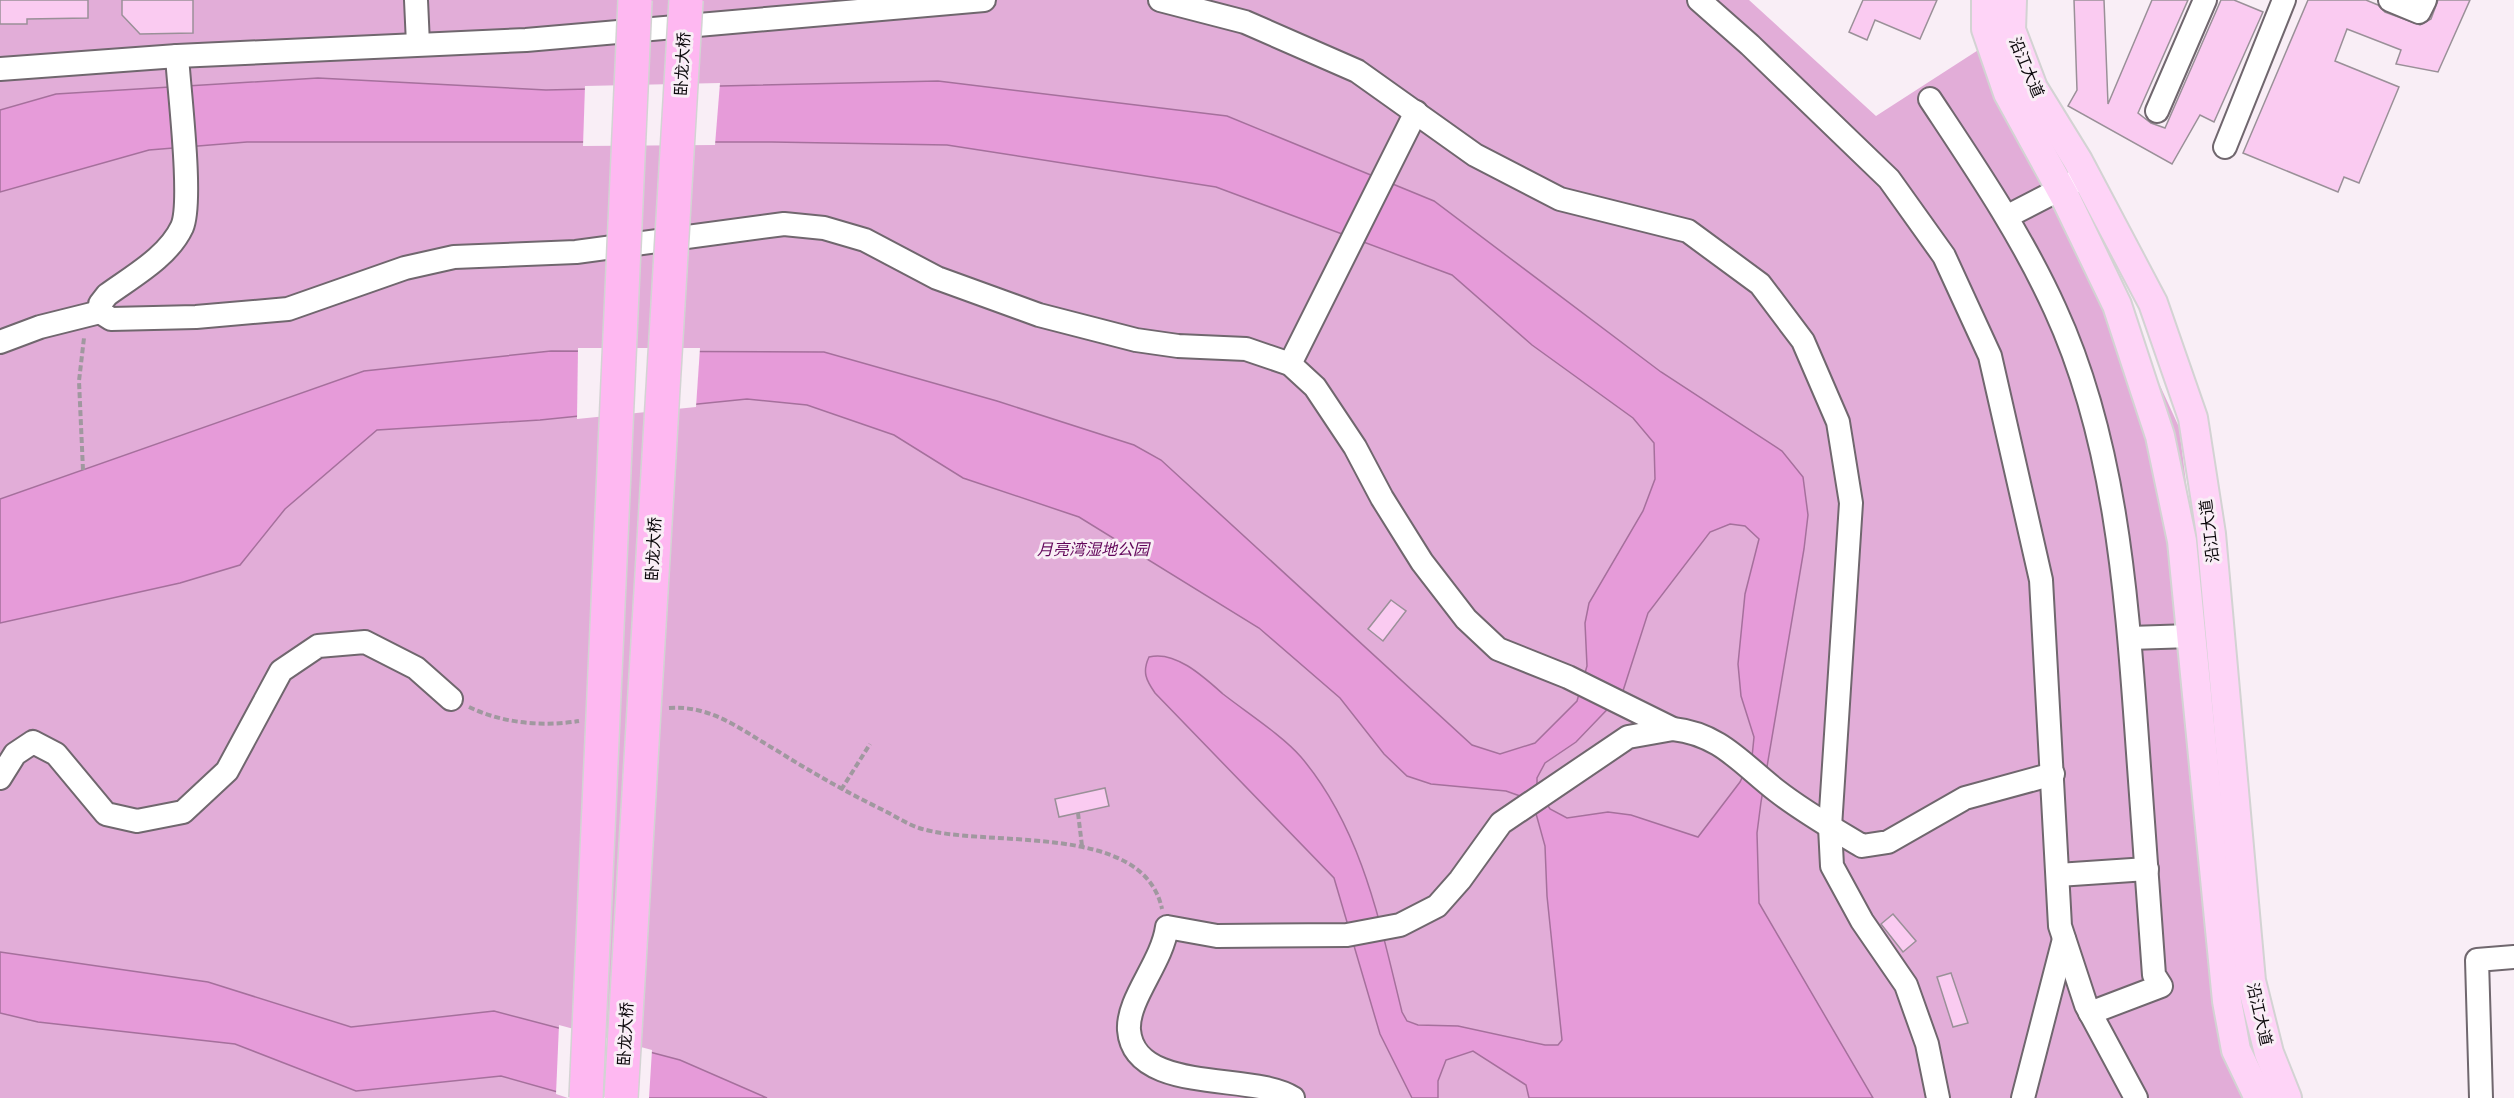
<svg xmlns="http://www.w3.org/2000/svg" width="2514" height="1098" viewBox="0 0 2514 1098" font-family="'Source Serif 4','Noto Sans SC',serif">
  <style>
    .green { fill: #e2add8 }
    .water { fill: #e69bd9; stroke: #a5709c; stroke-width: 1.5; fill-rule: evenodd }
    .pier { fill: #f9eef6 }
    .building { fill: #facbf1; stroke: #9a9098; stroke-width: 1.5 }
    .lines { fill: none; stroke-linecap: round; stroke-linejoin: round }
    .minor-casing { stroke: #70676e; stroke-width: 26 }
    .major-casing { stroke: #d3d3d3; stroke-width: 32 }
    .path { stroke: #a0989f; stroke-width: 4; stroke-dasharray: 6 3; stroke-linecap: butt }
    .minor { stroke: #fff; stroke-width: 22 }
    .major { stroke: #fed4f7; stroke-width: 28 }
    .highway-bridge-casing { stroke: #d3d3d3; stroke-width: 36; stroke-linecap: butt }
    .highway-bridge { stroke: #feb8f1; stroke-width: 33 }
    .labels { text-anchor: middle; stroke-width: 6; stroke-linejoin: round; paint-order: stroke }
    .street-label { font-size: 16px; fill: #0d0a0d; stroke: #f9eef6 }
    .park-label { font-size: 16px; font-style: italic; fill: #62065a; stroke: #f9eef6 }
  </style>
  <rect width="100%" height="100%" fill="#f9eef6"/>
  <polygon class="green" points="0,0 1749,0 1876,116 2000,36 2179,427 2225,792 2252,1052 2273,1098 0,1098"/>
  <g class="water">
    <path d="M318,78L546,90L938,81L1227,116L1434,201L1661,372L1782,451L1803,477L1808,515L1804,549L1761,802L1757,833L1759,903L1873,1098H1529L1526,1085L1473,1051L1446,1060L1438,1081V1098H1412L1380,1034L1334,878L1155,693C1146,680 1142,672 1149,657C1175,650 1204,677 1223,694C1246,712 1283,736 1301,757C1362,829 1380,923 1402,1012L1407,1021L1418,1025L1458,1026L1545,1045H1558L1562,1040L1547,896L1545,846L1535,810L1520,796L1506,791L1431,784L1407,776L1384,754L1340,698L1259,628L1079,517L963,478L894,435L807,405L747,399L540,420L377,430L285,509L240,565L180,583L0,623V499L364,371L551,351L824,352L997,401L1134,445L1161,460L1472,745L1500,754L1535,743L1577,701L1587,666L1585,623L1589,603L1643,511L1655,479L1654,443L1633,418L1532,345L1452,275L1216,187L947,145L772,142H247L149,150L0,192V110L56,94ZM1730,524L1745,526L1759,539L1745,594L1738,664L1741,696L1754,737L1752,757L1740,782L1698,837L1631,815L1608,812L1567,818L1550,809L1537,789V778L1545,763L1576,742L1622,694L1648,613L1710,532Z"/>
    <polygon points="0,952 208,982 351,1027 494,1011 680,1060 767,1098 579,1098 501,1076 356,1091 235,1044 38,1022 0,1013"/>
  </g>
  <g class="pier">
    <polygon points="720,83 715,145 583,146 585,86"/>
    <polygon points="578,348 700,348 696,407 577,419"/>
    <polygon points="559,1025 652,1050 649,1098 568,1098 556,1094"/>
  </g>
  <g class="building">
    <polygon points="0,0 88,0 88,18 27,19 27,24 0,24"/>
    <polygon points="122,0 193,0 193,33 140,34 122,15"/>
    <polygon points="1863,0 1937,0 1920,39 1875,20 1867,40 1849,32"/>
    <polygon points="2074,0 2104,0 2108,104 2152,0 2188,0 2138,113 2151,123 2165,128 2221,0 2234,0 2263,12 2214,122 2200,115 2172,164 2068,106 2077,90"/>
    <polygon points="2308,0 2366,0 2378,5 2385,12 2420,25 2431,19 2438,0 2470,0 2438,72 2396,64 2401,50 2347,29 2335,61 2399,87 2359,183 2344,177 2338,192 2243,153"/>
    <polygon points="1391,600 1406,611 1383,641 1368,629"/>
    <polygon points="1105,788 1109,806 1059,817 1055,799"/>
    <polygon points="1893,914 1916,941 1903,952 1881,924"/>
    <polygon points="1951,973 1968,1023 1953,1027 1937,977"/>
  </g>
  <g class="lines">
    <defs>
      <g id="minor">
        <polyline points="416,0 418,44"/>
        <polyline points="1160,0 1245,22 1357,71 1475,155 1560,199 1688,231 1760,284 1803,341 1838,422 1851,503 1830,827 1832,866 1862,921 1906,985 1927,1044 1938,1098"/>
        <polyline points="1699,0 1750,45 1889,179 1944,256 1990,356 2041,580 2060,926 2086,1005 2136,1098"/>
        <polyline points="2390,0 2419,12 2425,0"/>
        <path d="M177,56C179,90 193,202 182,227C168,257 133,276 107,295L100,304V312L111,319L196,317L288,309L405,268L454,257L576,252L784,224L824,228L865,240L937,278L1039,315L1136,340L1178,346L1246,349L1290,364L1315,387L1355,447L1382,498L1422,562L1466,619L1498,649L1568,677L1673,729C1720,734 1742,764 1777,791C1804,812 1834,829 1862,846L1888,842L1965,798L2053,774"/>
        <polyline points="0,69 177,56 526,40 984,0"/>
        <path d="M1930,99C1975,167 2021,234 2055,309C2114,437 2126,587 2136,725C2142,808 2148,891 2154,975L2161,986L2090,1013"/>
        <polyline points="2157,111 2205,0"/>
        <polyline points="2225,147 2284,0"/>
        <polyline points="2008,216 2076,181"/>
        <polyline points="0,342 40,327 100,312"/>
        <polyline points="1290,364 1416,112"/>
        <polyline points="2130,638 2191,636"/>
        <polyline points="0,778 15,754 33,742 56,754 106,814 137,821 183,812 227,771 281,671 318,646 365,642 416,668 451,699"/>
        <polyline points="2058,875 2147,869"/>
        <path d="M1293,1098C1253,1072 1134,1095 1129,1030C1127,999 1162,963 1167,927L1217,936L1347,935L1400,925L1437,906L1460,880L1501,823L1628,737L1673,729"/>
        <polyline points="2023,1098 2064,939"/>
        <polyline points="2481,1098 2477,960 2514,957"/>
      </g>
      <g id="major">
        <polyline points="1986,0 1986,29 2008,93 2065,197 2117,305 2160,436 2182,541 2227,1001 2236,1050 2259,1098"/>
        <polyline points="2012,0 2011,30 2033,88 2078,161 2153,303 2193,418 2211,534 2251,981 2269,1053 2287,1098"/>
      </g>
    </defs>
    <use href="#minor" class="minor-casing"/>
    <use href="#major" class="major-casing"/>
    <g class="path">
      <polyline points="83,470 79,381 84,338"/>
      <path d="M469,707C502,723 542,727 579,721"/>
      <path d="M669,708C712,705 741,730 776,750C811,772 846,792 883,810C895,816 907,824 919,828C986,849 1143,820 1162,909"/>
      <polyline points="841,790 870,744"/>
      <polyline points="1078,813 1082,846"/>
    </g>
    <use href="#minor" class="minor"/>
    <use href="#major" class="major"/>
    <defs>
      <g id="highway-bridge">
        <polyline points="586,1098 635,0"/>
        <polyline points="621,1098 686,0"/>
      </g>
    </defs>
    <use href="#highway-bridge" class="highway-bridge-casing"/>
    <use href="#highway-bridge" class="highway-bridge"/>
  </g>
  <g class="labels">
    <g class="street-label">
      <text transform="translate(682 64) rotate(-87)" y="6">卧龙大桥</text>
      <text transform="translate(2027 67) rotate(67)" y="6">沿江大道</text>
      <text transform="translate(2209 531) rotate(-97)" y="6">沿江大道</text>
      <text transform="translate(653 549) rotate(-87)" y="6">卧龙大桥</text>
      <text transform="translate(2260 1014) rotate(77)" y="6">沿江大道</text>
      <text transform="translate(625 1034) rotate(-87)" y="6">卧龙大桥</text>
    </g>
    <g class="park-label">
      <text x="1093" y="555">月亮湾湿地公园</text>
    </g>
  </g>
</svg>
